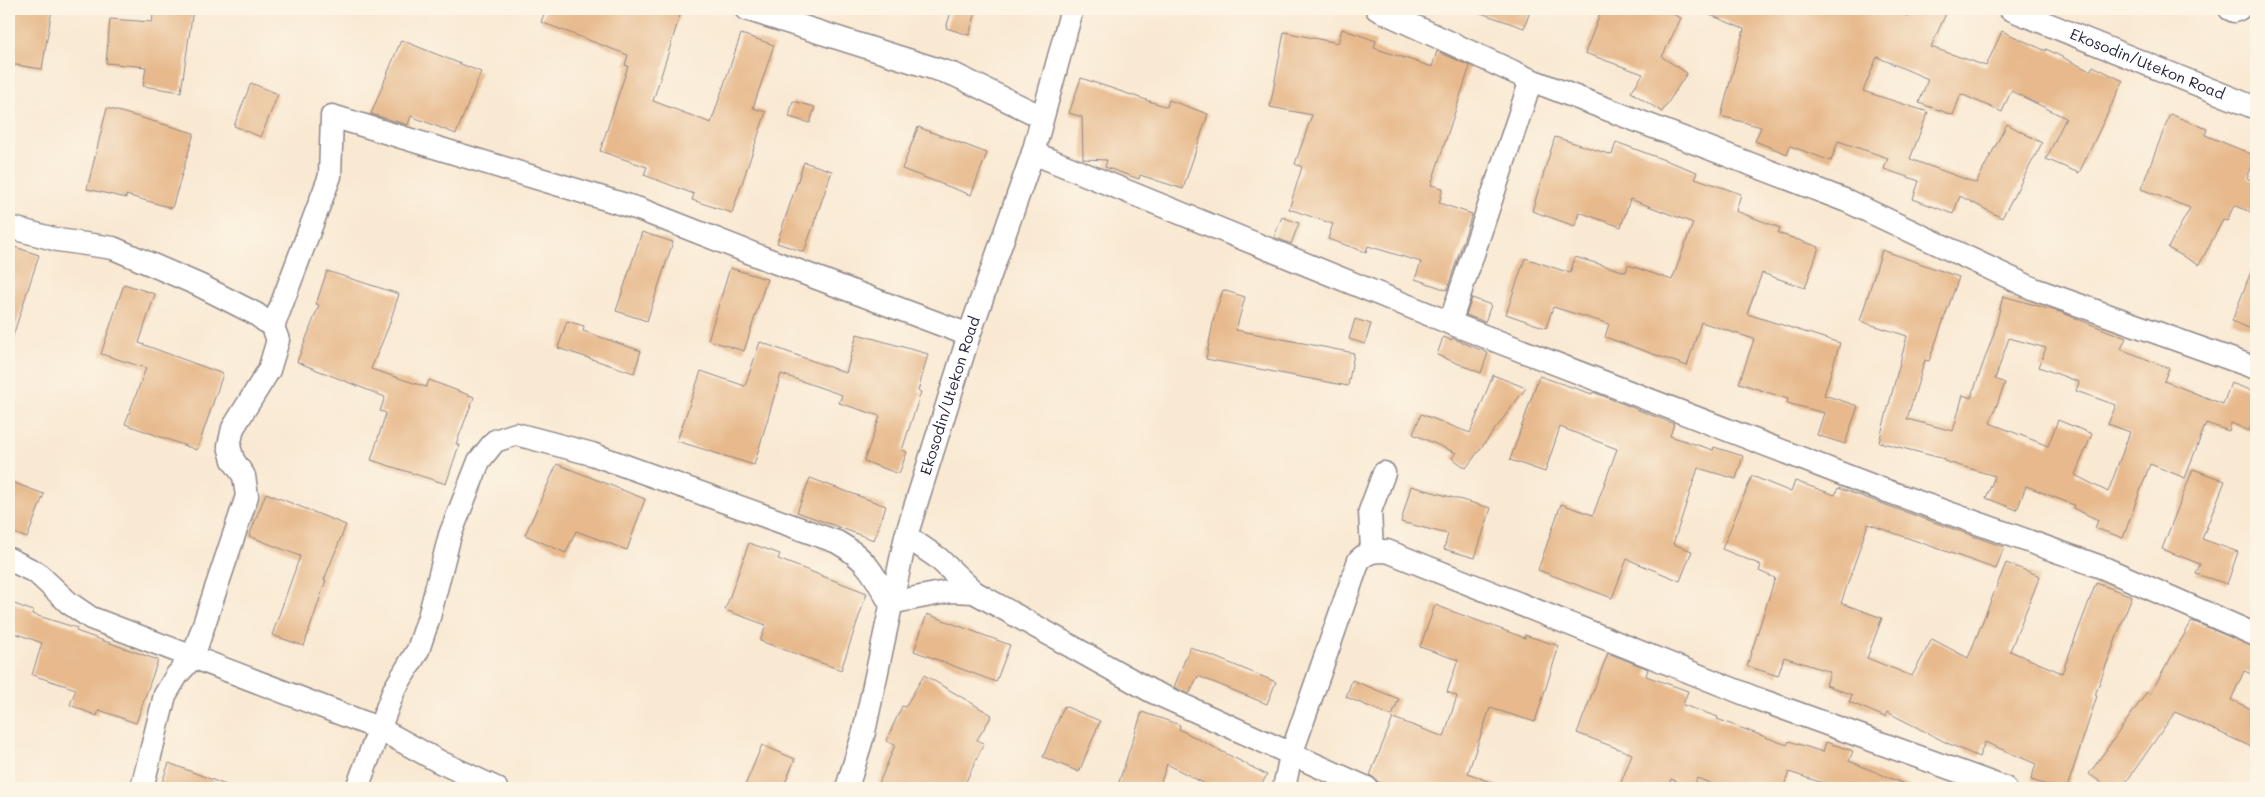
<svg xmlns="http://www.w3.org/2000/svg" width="2265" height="797" viewBox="0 0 2265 797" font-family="Mali,sans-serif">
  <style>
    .building { fill: #e7b98c; fill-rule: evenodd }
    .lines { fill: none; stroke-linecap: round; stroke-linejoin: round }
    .minor-casing { stroke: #8e8687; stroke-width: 25 }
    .minor { stroke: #fff; stroke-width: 22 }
    .labels { text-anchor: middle; stroke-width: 4.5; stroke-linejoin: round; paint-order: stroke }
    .street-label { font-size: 15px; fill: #22223b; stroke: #fcf5e5 }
  </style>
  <rect width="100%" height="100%" fill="#fcf5e5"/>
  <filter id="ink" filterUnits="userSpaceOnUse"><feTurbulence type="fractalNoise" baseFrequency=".02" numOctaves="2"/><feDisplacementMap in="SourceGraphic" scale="10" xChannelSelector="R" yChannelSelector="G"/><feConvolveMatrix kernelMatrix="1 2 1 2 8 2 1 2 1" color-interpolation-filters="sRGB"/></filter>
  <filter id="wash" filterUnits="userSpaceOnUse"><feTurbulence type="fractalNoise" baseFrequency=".0096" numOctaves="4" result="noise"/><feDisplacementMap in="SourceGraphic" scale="20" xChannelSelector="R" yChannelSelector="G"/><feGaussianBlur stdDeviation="1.12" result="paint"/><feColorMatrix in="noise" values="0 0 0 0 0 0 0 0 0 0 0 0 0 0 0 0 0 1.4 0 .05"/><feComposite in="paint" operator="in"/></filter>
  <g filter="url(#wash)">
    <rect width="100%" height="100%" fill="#f9e9d3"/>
    <g id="blocks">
      <g class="building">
        <polygon points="15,9 52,9 42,69 9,64"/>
        <polygon points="154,9 193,9 181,92 143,86 146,67 106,63 110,19 152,22"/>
        <polygon points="546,9 624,9 641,15 643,9 682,9 653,101 711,123 741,34 774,45 753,108 766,112 732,213 692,200 694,194 644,175 647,167 600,151 628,66 625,65 628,55 541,22"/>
        <polygon points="952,9 977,9 969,35 946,28"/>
        <polygon points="1476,9 1531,9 1524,28 1475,11"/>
        <polygon points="1602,9 1662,9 1681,18 1662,57 1687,73 1662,112 1631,92 1643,74 1585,53"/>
        <polygon points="1696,9 1888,9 1908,16 1911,9 1948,9 1931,47 1986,66 2002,31 2046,51 2046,49 2090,71 2093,66 2123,81 2079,173 2046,159 2066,118 2011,91 2002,112 1961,94 1953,115 1919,103 1928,79 1877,57 1863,91 1928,112 1910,159 1976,183 2007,124 2042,143 2002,218 1960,196 1953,214 1913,199 1919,181 1884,169 1888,158 1838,141 1831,161 1790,146 1787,154 1755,141 1761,127 1721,116 1744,29"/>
        <polygon points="1342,29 1376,41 1374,48 1432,67 1437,51 1470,66 1431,185 1443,188 1439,203 1472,214 1447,290 1415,279 1421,262 1368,246 1366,252 1328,239 1333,224 1289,209 1302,167 1295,164 1312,115 1270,107 1284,32 1338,43"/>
        <polygon points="401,40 481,72 456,134 411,116 408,125 371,114"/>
        <polygon points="1081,78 1167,107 1169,100 1208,114 1183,189 1140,175 1139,179 1105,167 1107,160 1083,159 1082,117 1069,113"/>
        <polygon points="251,83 278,94 261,137 234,126"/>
        <polygon points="793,101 815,107 810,123 789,117"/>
        <polygon points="107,108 194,133 172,208 126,195 126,198 87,189"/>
        <polygon points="2170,114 2207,129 2205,135 2256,156 2247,178 2256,182 2256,214 2234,205 2227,221 2223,220 2199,265 2168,248 2190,208 2141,189"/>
        <polygon points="918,127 987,153 971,195 902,169"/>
        <polygon points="1555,137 1612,155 1616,142 1697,172 1695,178 1741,194 1736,211 1780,228 1778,233 1819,247 1805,288 1762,273 1747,314 1840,343 1824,395 1858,406 1845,444 1817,435 1824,413 1787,403 1788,399 1739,383 1754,339 1701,322 1687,366 1605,337 1609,324 1553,307 1546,328 1506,314 1525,258 1570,273 1575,257 1626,272 1628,265 1672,280 1693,223 1630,199 1621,227 1579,212 1575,226 1532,211"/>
        <polygon points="804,162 832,171 804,252 777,243"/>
        <polygon points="1282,217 1299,223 1291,244 1274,237"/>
        <polygon points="642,232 673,242 647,321 616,311"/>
        <polygon points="9,245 39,255 12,339 9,339"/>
        <path d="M1882,250L1959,277L1929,361L1925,360L1907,419L1953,431L1963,395L1971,398L1994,333L2003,296L2060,312L2126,338L2121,349L2169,368L2164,381L2223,404L2231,383L2256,392V413L2249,431L2231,423L2229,431L2206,423L2185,478L2150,464L2123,538L2095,528L2098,520L2073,508L2074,505L2026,486L2017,510L1986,498L1995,476L1944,461L1945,459L1879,442L1907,336L1860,321ZM2009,338L2046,348L2039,367L2079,382L2076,391L2116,405L2108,424L2130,432L2108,492L2075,475L2092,434L2058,420L2048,446L1990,423L2005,383L1995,379Z"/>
        <polygon points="2255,261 2256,261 2256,331 2232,321"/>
        <polygon points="730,268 767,279 744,351 708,340"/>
        <polygon points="327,271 399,294 388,328 371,369 426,387 429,380 474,397 456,444 459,445 446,484 371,460 386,413 380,411 385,397 297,362 319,305 316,304"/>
        <polygon points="124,284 155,294 139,343 223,374 197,450 125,424 146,368 101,354"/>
        <polygon points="1223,290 1245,297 1236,330 1354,353 1348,386 1206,359 1214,317"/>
        <polygon points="1472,298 1491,305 1485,322 1466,315"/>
        <polygon points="1355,319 1371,324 1365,344 1349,339"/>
        <polygon points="567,321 584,326 583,331 641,351 634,373 558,348"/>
        <polygon points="857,334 928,354 918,391 921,392 902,450 907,452 899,474 864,461 880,416 839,403 842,395 781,374 754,465 677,441 701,371 745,386 760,342 846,373"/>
        <polygon points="1443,337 1452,340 1452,338 1488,353 1481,373 1437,355"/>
        <polygon points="1493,375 1526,388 1466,468 1452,458 1456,453 1413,434 1421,414 1470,433"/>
        <polygon points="1539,376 1592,394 1593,392 1674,424 1670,436 1713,450 1714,447 1743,456 1736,479 1698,468 1673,544 1692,551 1680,581 1627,559 1612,598 1538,570 1561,504 1593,515 1617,449 1560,427 1545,472 1510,460"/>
        <polygon points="557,464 645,499 627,550 576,531 566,553 525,535"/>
        <polygon points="2193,469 2225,481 2202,539 2238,552 2227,584 2196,574 2200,564 2162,549"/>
        <polygon points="1752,476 1791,492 1795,481 1835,495 1838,488 2004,547 1996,569 1868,524 1841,603 1882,618 1867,658 1912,676 1932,639 1968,658 2006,563 2040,576 2010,651 2062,673 2096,583 2132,596 2095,695 2097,696 2067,788 2057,788 2031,780 2036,764 1985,742 1979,757 1947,743 1887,712 1885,717 1849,702 1852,695 1826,685 1830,672 1784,657 1778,676 1747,666 1775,578 1759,571 1761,565 1722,549"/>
        <polygon points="810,478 886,506 874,540 797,512"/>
        <polygon points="9,481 44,494 27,538 9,531"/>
        <polygon points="1411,486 1491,508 1475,558 1444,549 1448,534 1401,522"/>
        <polygon points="266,493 346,525 324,580 326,580 304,646 272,635 300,556 249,536"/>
        <polygon points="749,543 780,554 778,559 867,593 841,670 760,641 766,625 725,610"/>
        <polygon points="9,602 33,611 32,614 77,628 76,631 158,660 136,723 99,710 97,716 70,705 76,689 32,675 42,643 9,631"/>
        <polygon points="1435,605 1525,638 1525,635 1559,646 1535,722 1490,708 1468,773 1504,788 1395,788 1378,782 1370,775 1393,718 1444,737 1457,696 1447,692 1458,660 1420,647"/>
        <polygon points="927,614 1010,645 996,682 914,651"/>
        <polygon points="2192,621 2256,648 2256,676 2244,671 2231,700 2256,711 2256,749 2175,712 2122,788 2109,788 2089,774 2147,692 2150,694"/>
        <polygon points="1190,647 1276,682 1267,704 1198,676 1189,694 1174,687"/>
        <polygon points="1608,653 1648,669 1646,676 1688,691 1683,705 1718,717 1717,719 1787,745 1789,741 1823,752 1826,742 1853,751 1849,761 1914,788 1838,788 1789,772 1783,788 1723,788 1697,778 1694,787 1671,779 1667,788 1619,788 1632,754 1577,733"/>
        <polygon points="924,675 992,715 977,740 984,743 963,788 877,788 895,745 886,741 902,706 905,707"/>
        <polygon points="1352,680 1399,699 1392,716 1346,697"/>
        <polygon points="1064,706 1100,721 1079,772 1043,757"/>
        <polygon points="1142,712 1180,725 1179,729 1267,775 1259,788 1213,788 1167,764 1159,788 1117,788"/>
        <polygon points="762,745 795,759 783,788 744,788"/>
        <polygon points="169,763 231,787 231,788 160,788"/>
      </g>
    </g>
  </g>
  <g filter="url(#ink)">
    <use href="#blocks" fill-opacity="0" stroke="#8e8687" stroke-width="1"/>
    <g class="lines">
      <defs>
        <g id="minor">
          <polyline points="746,9 955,75 1042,117"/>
          <polyline points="1377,9 1531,80 1847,201 2034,289 2256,368"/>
          <path id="s1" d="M2010,9L2256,108"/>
          <polyline points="2230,9 2234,11 2239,9"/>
          <polyline points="1033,153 1450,323 1873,486 2104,568 2256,635"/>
          <polyline points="9,227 58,240 113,248 199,285 256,314 273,327 278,340 269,370 233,428 229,446 233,460 244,476 247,496 193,657 177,675 165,695 142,788"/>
          <polyline points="1450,323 1531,80"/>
          <polyline points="273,327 330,176 332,116 639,209 769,260 969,335"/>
          <polyline points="906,536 938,558 974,592 1151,691 1367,788"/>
          <polyline points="1372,551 1370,511 1384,473"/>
          <polyline points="9,559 37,573 69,603 91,618 378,728 440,762 496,788"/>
          <path d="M357,788L394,690L418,650L429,617L450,535L479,461L495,441L516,434L592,454L837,542C867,559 874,574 890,603L951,591L974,592"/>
          <path id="s2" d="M847,788L864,732L906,536L969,335L1033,153L1072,9"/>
          <path d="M1284,788L1291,755L1359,560C1368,551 1375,551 1387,551L1755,698L2005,788"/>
        </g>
      </defs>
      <use href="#minor" class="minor-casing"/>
      <use href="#minor" class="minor"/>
    </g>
  </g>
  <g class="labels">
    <g class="street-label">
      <text dy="5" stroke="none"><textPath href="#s1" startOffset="148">Ekosodin/Utekon Road</textPath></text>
      <text dy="5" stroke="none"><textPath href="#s2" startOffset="406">Ekosodin/Utekon Road</textPath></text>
    </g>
  </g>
  <rect width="2265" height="797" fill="none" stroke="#fcf5e5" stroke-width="30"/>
</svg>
